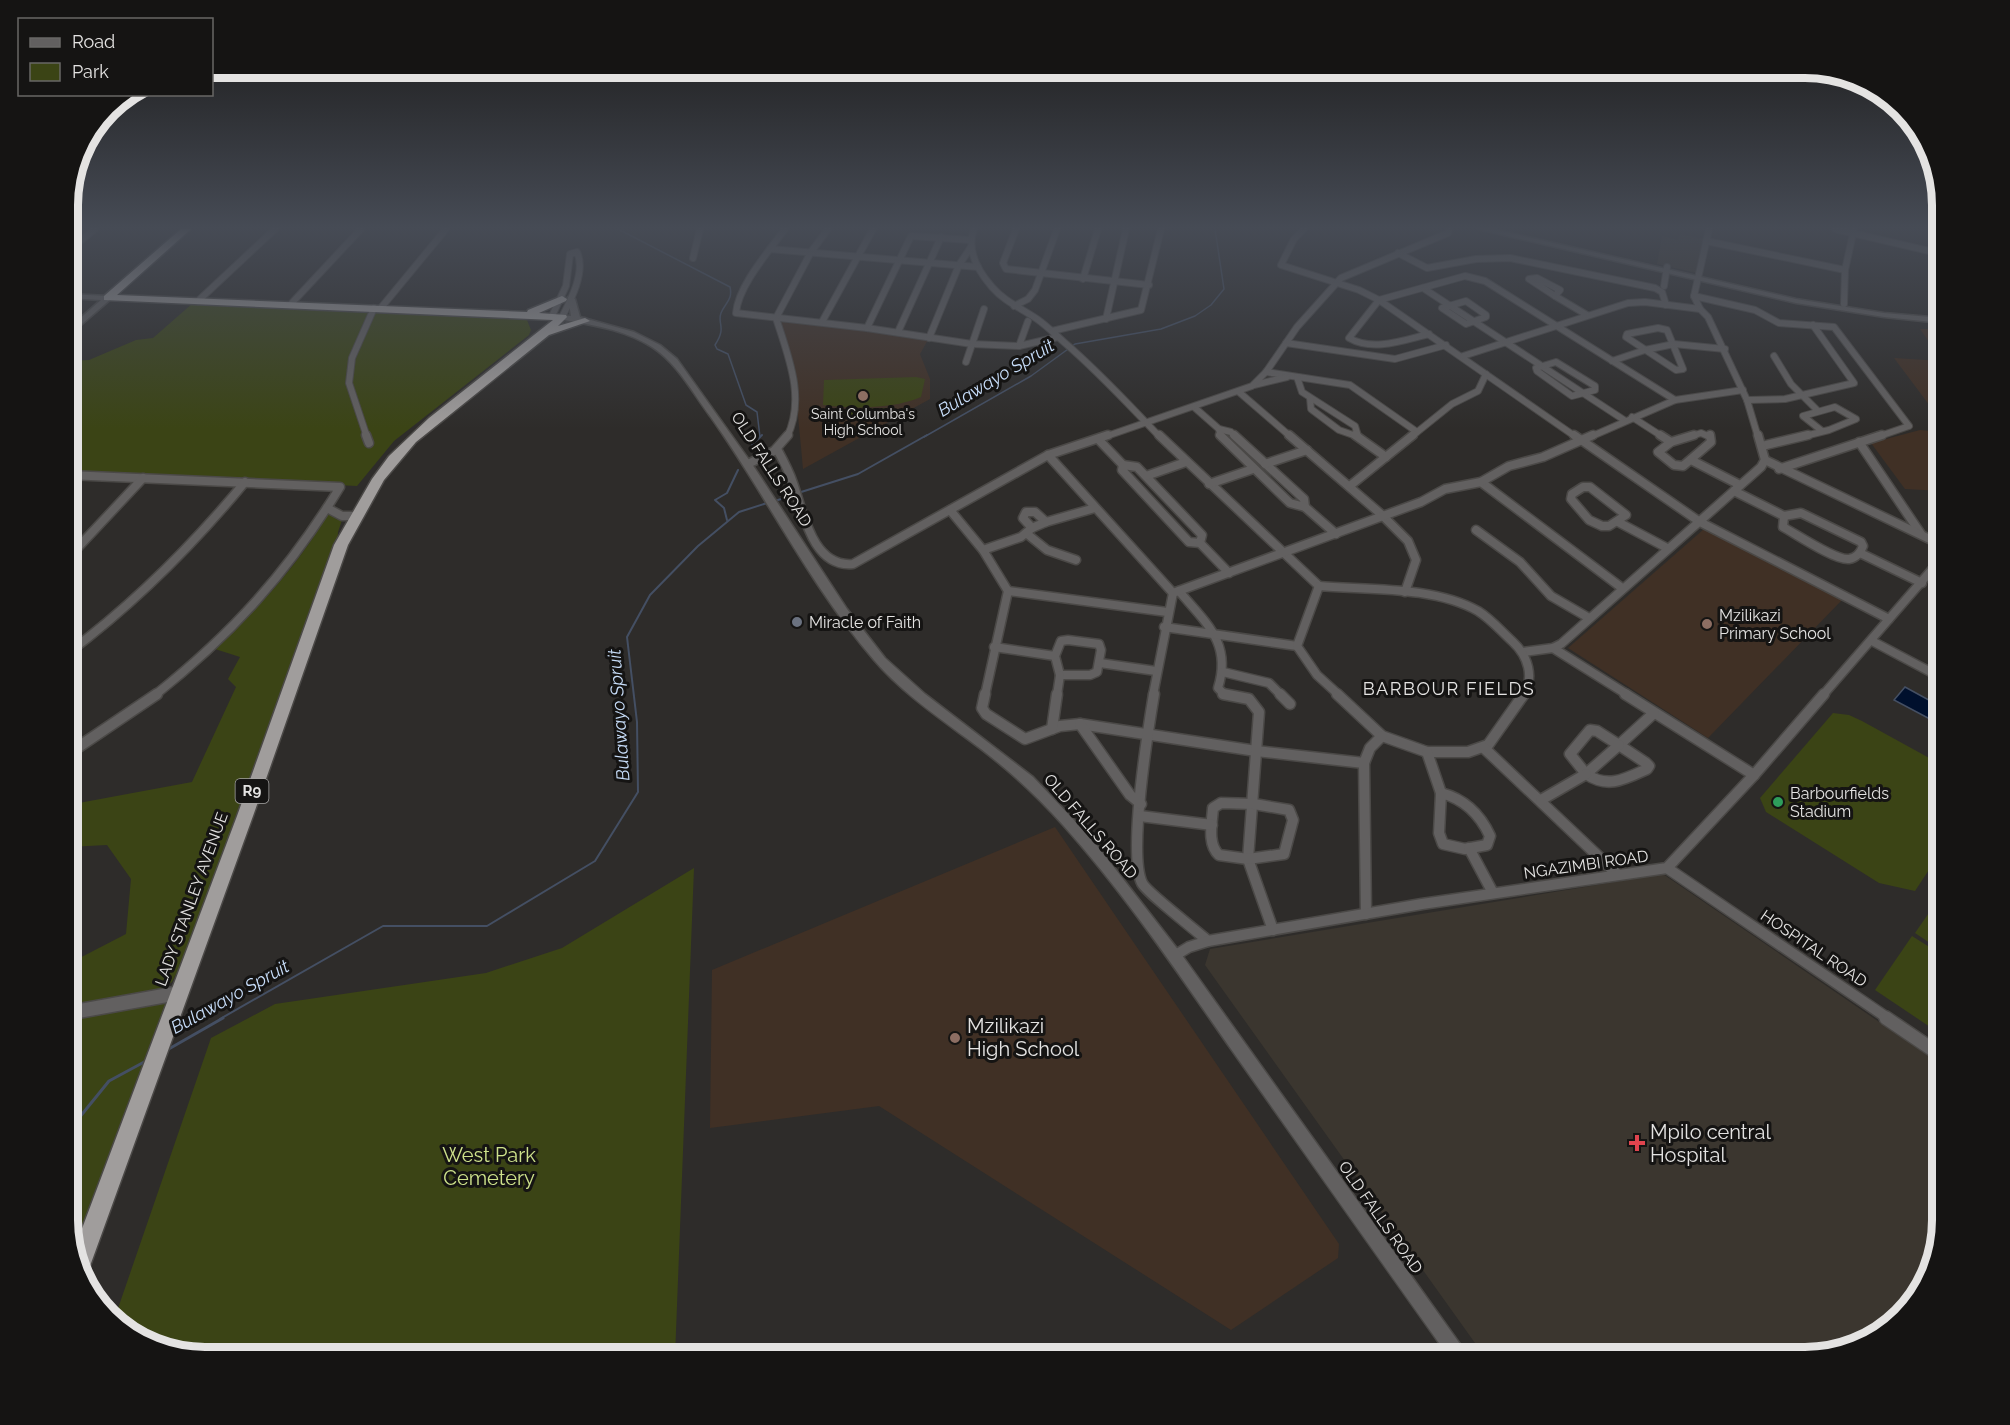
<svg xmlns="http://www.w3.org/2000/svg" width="2010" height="1425" viewBox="0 0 2010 1425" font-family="Raleway,sans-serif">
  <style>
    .built { fill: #3b362f }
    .education { fill: #403025 }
    .green { fill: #3b4415 }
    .water { fill: #00102d; stroke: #444f63; stroke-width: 1.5 }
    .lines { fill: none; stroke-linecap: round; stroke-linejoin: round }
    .stream-far2 { stroke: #444f63; stroke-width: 1.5 }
    .stream-far1 { stroke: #444f63; stroke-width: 2 }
    .stream { stroke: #444f63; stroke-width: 3 }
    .minor-far3-casing { stroke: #4b4947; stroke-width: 8 }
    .minor-far2-casing { stroke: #4b4947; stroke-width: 11 }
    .minor-far1-casing { stroke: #4b4947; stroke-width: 13 }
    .minor-casing { stroke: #4b4947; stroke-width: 16 }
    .tertiary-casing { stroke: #4b4947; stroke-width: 3 }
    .trunk-casing { stroke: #4b4947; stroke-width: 3 }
    .minor-far3 { stroke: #626060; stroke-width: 6 }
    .minor-far2 { stroke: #626060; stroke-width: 8 }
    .minor-far1 { stroke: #626060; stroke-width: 10 }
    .minor { stroke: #626060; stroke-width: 13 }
    .tertiary { fill: #626060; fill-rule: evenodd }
    .trunk { fill: #a09d9c; fill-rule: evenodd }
    .education-dot { fill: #8d6e63; stroke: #151413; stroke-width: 2 }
    .worship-dot { fill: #6b7280; stroke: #151413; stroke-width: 2 }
    .leisure-dot { fill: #2e9e5b; stroke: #151413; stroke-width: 2 }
    .health-dot { fill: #e0444e; stroke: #151413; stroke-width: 2 }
    .labels { text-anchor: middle; stroke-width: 6; stroke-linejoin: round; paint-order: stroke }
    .far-poi-label { font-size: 14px; fill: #e4e3e2; stroke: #151413 }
    .shield { fill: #151413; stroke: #a6a5a4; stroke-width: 1.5 }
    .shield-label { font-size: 15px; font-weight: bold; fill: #e4e3e2 }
    .street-label { font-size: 16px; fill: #e4e3e2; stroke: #151413 }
    .poi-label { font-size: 16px; fill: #e4e3e2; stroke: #151413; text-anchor: start }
    .water-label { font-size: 18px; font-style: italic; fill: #c7ddf9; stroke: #151413 }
    .neighbourhood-label { font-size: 18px; letter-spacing: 1.5px; fill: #e4e3e2; stroke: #151413 }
    .near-poi-label { font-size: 20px; fill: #e4e3e2; stroke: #151413; text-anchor: start }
    .near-park-label { font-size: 20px; fill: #cee28b; stroke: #151413 }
    .rim { fill: none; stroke: #e4e3e2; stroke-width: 8 }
  </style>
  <rect width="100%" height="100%" fill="#2e2c2a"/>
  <g class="built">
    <polygon points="1680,234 1705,239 1697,273 1657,264 1662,236 1678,240"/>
    <polygon points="1663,874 1942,1065 1942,1220 1914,1303 1866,1343 1805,1357 1485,1357 1205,965 1210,949"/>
  </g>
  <g class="education">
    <polygon points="779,319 929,338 920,354 930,379 930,399 803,469 796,394"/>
    <polygon points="1920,329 1942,329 1942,422 1894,358 1942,361"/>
    <polygon points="1920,430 1942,432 1942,491 1905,489 1871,443"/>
    <polygon points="1704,529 1842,600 1708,738 1568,648"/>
    <polygon points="1055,827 1339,1244 1338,1258 1231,1330 879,1106 710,1128 712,970"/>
  </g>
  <g class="green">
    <polygon points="193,303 518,317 527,320 531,330 529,335 394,441 357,486 68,472 68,361 89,360 136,340 153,338"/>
    <path d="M916,377L925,379L921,397C893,409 853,409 823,405L824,380Z"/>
    <polygon points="886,408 885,418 848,419 849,409"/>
    <path d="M329,512L336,519L342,520L338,532L337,548L181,965L172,982L159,991L73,1007L68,1004V964L126,934L131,879L107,845L68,847V805L192,782L236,687L228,679L240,657L215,649C259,608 299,564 329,512Z"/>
    <polygon points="1833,713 1849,715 1862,721 1942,765 1942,850 1915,891 1879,883 1766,812 1760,798"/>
    <polygon points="694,868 675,1357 205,1357 122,1329 114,1320 211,1038 275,1004 486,973 562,948"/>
    <polygon points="1942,894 1942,951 1915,933"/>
    <polygon points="1912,936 1942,955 1942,1035 1875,990"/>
    <polygon points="168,1002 74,1251 68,1229 68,1030 79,1016"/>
  </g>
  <polygon class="water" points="1905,687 1938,705 1928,718 1894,700"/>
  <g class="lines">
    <g class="stream-far2">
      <path d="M618,229L730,287C733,300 725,303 721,313C717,324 727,327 715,345L717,349L728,354L746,405L757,412L760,437"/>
      <polyline points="924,437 1031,376 1075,344 1161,329 1195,316 1211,305 1224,289 1215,229"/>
    </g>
    <g class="stream-far1">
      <polyline points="752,445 762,435"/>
      <polyline points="798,493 858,474 927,435"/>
      <polyline points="775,501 793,495"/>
      <polyline points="727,520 724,508 715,500 727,493 738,470"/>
      <polyline points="220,1019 383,926 487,926 595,861 638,792 637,722 627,637 650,595 698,546 739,512 767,503"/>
    </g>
    <g class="stream">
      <polyline points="167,1050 223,1018"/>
      <polyline points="68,1140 79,1118 109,1081 146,1061"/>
    </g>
    <defs>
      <g id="minor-far3">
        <path d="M785,229C769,251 738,286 736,313L867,328L972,344L1019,346L1058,337"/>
        <path d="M974,229C966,250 978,271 992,287C1005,302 1021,308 1037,319C1047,326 1056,335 1065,343C1099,372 1129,405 1160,437"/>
        <polyline points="1016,229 1003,263 1006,269 1149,285"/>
        <polyline points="1304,229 1294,239 1281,265 1359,290 1379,300 1576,437"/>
        <polyline points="1709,229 1694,296 1700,309 1708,317 1747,400 1758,437"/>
        <polyline points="1835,229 1942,254"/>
        <polyline points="1706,241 1845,270 1854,229"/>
        <polyline points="770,249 978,267"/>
        <polyline points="68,251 95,229"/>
        <polyline points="1398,253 1427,268 1476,259 1510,258 1655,288 1662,292 1666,305"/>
        <polyline points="693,258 700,229"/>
        <polygon points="1537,278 1560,290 1555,296 1529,279"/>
        <polyline points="1083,279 1098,229"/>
        <polyline points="1664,286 1667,267"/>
        <polyline points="1423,288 1624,420"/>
        <polyline points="1555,296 1587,315"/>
        <polyline points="1694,296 1755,310 1779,323 1834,327 1909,426 1877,437"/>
        <polyline points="198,301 275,229"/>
        <polygon points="1466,301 1486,315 1486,317 1466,324 1442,308"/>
        <polyline points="1844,304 1845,270"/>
        <polyline points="290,305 361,229"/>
        <polyline points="1014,306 1028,299 1035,290 1057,229"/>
        <polyline points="380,309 446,229"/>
        <path d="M552,316L566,286L570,254L577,252C586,271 571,300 562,317"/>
        <polyline points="1106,319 1126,229"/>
        <polyline points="822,322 873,229"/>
        <polyline points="867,328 911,236 970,240"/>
        <polygon points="1658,328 1667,330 1683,369 1676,370 1626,337 1627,334"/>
        <polyline points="1052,331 1141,310 1161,229"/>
        <polyline points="898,332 941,237"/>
        <path d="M1429,334C1404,340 1373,352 1349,338L1379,300L1465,276L1485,281L1675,400"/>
        <polyline points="929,338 959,265 971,247"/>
        <polyline points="1286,343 1395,359 1446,345"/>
        <polyline points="1019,346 1028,321"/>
        <polyline points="1463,356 1628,303 1645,302 1700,309"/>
        <polyline points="1774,356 1791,384 1818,411"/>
        <polyline points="1612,361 1645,350 1674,344 1725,349"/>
        <polyline points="966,362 984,309"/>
        <polygon points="1556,362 1595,386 1595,390 1572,396 1537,371 1536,368"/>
        <polyline points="1266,372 1350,385 1417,432"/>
        <polyline points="1297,377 1302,392 1355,426 1358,436"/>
        <polyline points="1254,385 1287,377"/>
        <polyline points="1239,392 1291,437"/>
        <polyline points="1310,398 1311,409 1339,430 1359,437"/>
        <polyline points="1747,400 1785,399 1854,383 1813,325"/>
        <polyline points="1194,407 1219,429"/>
        <polyline points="1632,417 1663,437"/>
        <polyline points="367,437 349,383 352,358 374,308"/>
        <path d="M787,437C806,398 788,356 776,318L811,252L828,229"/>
        <polyline points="1104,437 1252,386 1266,372 1297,327 1341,278 1448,233 1449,229"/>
        <polyline points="1221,437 1219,429 1231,432 1236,437"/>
        <polyline points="1411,437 1452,404 1478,391 1486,374"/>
        <polyline points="1590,437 1675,400 1743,390"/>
        <polyline points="1689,437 1701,433 1710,437"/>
        <polyline points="1801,437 1829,430 1856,419 1835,407 1803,416 1822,431"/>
      </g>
      <g id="minor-far2">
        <polyline points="366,435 369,443"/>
        <polyline points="1159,435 1319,586"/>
        <polyline points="1220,435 1290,503 1305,507 1304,499 1234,435"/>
        <polyline points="1289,435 1382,515 1408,541 1416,560 1405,592"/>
        <polyline points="1355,435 1386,457"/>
        <polyline points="1574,435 1700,522 1889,619"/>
        <polyline points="1660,435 1671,442"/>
        <polyline points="1694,435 1671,442 1658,452 1674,465 1683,466 1711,442 1710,435"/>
        <polyline points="1098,439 1123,465"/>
        <polyline points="1859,442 1921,534"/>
        <polyline points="1762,446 1808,435"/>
        <path d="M777,449C783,460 789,471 793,483C803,511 812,568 853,564L1048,455L1108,435"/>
        <polyline points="1048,455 1173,593"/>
        <polyline points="1691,460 1740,485"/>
        <polyline points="1765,460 1942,545"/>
        <polyline points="748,464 774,451 788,435"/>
        <polyline points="1265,464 1307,450"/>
        <polygon points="1123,465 1137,467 1202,535 1200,543 1189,542 1122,470"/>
        <polyline points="1779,469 1882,435"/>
        <path d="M68,475L340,487C288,572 233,633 155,695"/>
        <polyline points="1146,476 1186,462"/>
        <polyline points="1481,482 1622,588"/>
        <polyline points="1209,484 1253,469"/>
        <polyline points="1351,485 1413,435"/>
        <polygon points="1583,487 1590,487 1626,515 1609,526 1602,526 1589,520 1571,499 1572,494"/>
        <polyline points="1734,491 1784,516"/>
        <polyline points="1305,507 1336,534"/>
        <polyline points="327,508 342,516 358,516"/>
        <polyline points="950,510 983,550 1008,591 985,695"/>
        <path d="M1801,513L1861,542L1863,546C1861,552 1856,558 1849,559C1836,561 1796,534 1783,527L1784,516Z"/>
        <polyline points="1618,522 1667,548"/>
        <polyline points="1032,528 1023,518 1026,512 1035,512 1046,522"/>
        <polyline points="1476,530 1520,562 1551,596 1589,618"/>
        <polyline points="1026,533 1047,550 1076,560"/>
        <polyline points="1200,543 1229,573"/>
        <polyline points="983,550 1021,537 1032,528 1046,522 1095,508"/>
        <polyline points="1860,553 1922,583"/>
        <polyline points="68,558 143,478"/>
        <polyline points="1008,591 1167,612"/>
        <path d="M1179,591C1206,623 1232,643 1218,688L1225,695"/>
        <polyline points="1164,627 1297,646"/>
        <polygon points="1068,640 1099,644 1101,650 1097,672 1090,675 1060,675 1055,656 1061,641"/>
        <polyline points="1872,641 1942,678"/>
        <polyline points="994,647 1055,656"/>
        <polyline points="1553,648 1628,695"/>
        <polyline points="1523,652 1553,648 1561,644 1761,467 1765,460 1758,435"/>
        <path d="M68,653C135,603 192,546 245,482"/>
        <polyline points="1100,663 1156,671"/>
        <polyline points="1223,672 1269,683 1281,695"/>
        <polyline points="1057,695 1060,675"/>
        <polyline points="1153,695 1173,593 1421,502 1445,489 1481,482 1509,466 1543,457 1593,435"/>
        <path d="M1339,695L1317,675L1297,646L1319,586C1369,590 1434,586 1478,611C1491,619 1502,632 1513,642C1528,656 1535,678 1523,695"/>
        <polyline points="1823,695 1942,558"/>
      </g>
      <g id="minor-far1">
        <polyline points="985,694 982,708 986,714 1025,739 1060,726 1080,724 1256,751 1364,763"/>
        <path d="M1154,694C1148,730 1128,854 1142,883C1146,892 1197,931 1208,941"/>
        <polyline points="1223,694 1249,699 1259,712 1248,859 1273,930"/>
        <polyline points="1280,694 1290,704"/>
        <polyline points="1337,694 1382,736 1427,752 1468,752 1488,745 1524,694"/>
        <polyline points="1625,694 1754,775"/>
        <polyline points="1080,724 1130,795 1141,804"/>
        <polyline points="1052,729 1057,694"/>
        <polyline points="1619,745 1654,713"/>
        <polyline points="1484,748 1617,874"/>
        <polyline points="1427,752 1441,793"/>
        <polyline points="68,754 157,694"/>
        <path d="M1586,774C1608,789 1625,779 1647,769L1649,766L1646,763L1619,745"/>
        <polyline points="1586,774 1570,754 1590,730 1597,731 1619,745"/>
        <polyline points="1586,774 1619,745"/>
        <path d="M1441,793C1464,799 1480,814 1490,836L1487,845L1465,849L1443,844L1439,833Z"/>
        <polyline points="1541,800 1586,774"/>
        <path d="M1221,803L1254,804L1289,810L1293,820L1284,854L1248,859L1219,855C1207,844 1212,823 1213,808Z"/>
        <polyline points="1140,816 1212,825"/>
        <polyline points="1469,848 1493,893"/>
        <polyline points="1667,868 1889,1019"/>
        <polyline points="1366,914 1364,763 1370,748 1382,736"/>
        <polyline points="1174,956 1189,947 1208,941 1422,904 1667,868 1754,775 1824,694"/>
      </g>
      <polyline id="minor" points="1886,1018 1942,1056"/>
      <g id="tertiary">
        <polygon points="1478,229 1493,229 1796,299 1884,313 1942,318 1942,323 1884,317 1796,303"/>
        <polygon points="68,294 108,296 112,298 68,336 68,329 101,300 68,298"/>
        <path d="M568,297L575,299L580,317L634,332L660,345L677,359L752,464L847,609L885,658L925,694L1033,777L1092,839L1179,951L1465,1351L1468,1357H1449C1376,1255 1304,1152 1231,1049C1178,973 1125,894 1063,825C1038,797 1011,772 981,749C944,721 904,695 874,660C810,586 767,496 710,416C692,392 678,364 652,347C624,329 591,325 559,319V315L571,316Z"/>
        <polygon points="179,986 184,988 186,993 184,998 179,1000 68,1020 68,1006"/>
      </g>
      <polygon id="trunk" points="181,229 191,229 117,295 527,312 528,310 562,296 567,299 566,301 539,313 566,315 567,317 558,326 585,318 590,321 549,335 416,442 384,480 348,545 253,816 90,1266 87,1274 82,1276 74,1250 237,816 334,545 372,479 389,456 429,418 553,320 104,300 104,296"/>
    </defs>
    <use href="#minor-far3" class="minor-far3-casing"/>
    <use href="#minor-far2" class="minor-far2-casing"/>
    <use href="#minor-far1" class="minor-far1-casing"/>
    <use href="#minor" class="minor-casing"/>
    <use href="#tertiary" class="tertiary-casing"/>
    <use href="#trunk" class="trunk-casing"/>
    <use href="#minor-far3" class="minor-far3"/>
    <use href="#minor-far2" class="minor-far2"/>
    <use href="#minor-far1" class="minor-far1"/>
    <use href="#minor" class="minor"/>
    <use href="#tertiary" class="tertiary"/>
    <use href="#trunk" class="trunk"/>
  </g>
  <linearGradient id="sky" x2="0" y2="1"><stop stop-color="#191817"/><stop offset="0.53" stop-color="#464b55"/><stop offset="1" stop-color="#464b55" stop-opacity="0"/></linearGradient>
  <rect width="2010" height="429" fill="url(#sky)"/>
  <g class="education-dot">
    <circle cx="863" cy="396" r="6"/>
    <circle cx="1707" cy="624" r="6"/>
    <circle cx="955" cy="1038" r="6"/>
  </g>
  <circle class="worship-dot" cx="797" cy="622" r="6"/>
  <circle class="leisure-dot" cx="1778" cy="802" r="6"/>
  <path class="health-dot" d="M1634 1134h6v6h6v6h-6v6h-6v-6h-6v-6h6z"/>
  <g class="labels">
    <g class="far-poi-label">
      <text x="863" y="419">Saint Columba's<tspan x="863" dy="16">High School</tspan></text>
    </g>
    <rect class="shield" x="235.5" y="779" width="33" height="24" rx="4.5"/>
    <g class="shield-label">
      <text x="252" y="796">R9</text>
    </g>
    <g class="street-label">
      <text transform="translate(772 469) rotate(57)" y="6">OLD FALLS ROAD</text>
      <text transform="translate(1091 826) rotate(49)" y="6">OLD FALLS ROAD</text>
      <text transform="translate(1586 864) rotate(-8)" y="6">NGAZIMBI ROAD</text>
      <text transform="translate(191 899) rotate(-70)" y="6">LADY STANLEY AVENUE</text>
      <text transform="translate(1814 948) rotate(34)" y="6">HOSPITAL ROAD</text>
      <text transform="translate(1381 1217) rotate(55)" y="6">OLD FALLS ROAD</text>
    </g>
    <g class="poi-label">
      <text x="1719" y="621">Mzilikazi<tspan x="1719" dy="18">Primary School</tspan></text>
      <text x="809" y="628">Miracle of Faith</text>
      <text x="1790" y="799">Barbourfields<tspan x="1790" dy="18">Stadium</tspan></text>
    </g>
    <g class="water-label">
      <text transform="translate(996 378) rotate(-31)" y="6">Bulawayo Spruit</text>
      <text transform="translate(619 715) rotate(-94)" y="6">Bulawayo Spruit</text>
      <text transform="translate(230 997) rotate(-29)" y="6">Bulawayo Spruit</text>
    </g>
    <g class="neighbourhood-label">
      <text x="1449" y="695">BARBOUR FIELDS</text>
    </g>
    <g class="near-poi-label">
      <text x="967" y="1033">Mzilikazi<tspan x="967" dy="23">High School</tspan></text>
      <text x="1650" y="1139">Mpilo central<tspan x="1650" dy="23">Hospital</tspan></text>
    </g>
    <g class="near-park-label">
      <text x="489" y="1162">West Park<tspan x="489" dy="23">Cemetery</tspan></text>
    </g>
  </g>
  <path d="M0 0H2010V1425H0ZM205 78H1805A127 127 0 0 1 1932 205V1220A127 127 0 0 1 1805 1347H205A127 127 0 0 1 78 1220V205A127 127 0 0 1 205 78Z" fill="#151413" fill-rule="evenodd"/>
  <path class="rim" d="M205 78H1805A127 127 0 0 1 1932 205V1220A127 127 0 0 1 1805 1347H205A127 127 0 0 1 78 1220V205A127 127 0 0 1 205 78Z"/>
  <rect x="18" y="18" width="195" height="78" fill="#151413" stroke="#686766" stroke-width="1.5"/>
  <rect x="30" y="38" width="30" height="9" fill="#626060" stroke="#686766" stroke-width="1.5"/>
  <text x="72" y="48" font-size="18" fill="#e4e3e2">Road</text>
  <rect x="30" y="63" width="30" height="18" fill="#3b4415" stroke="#686766" stroke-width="1.5"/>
  <text x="72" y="78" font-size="18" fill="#e4e3e2">Park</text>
</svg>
